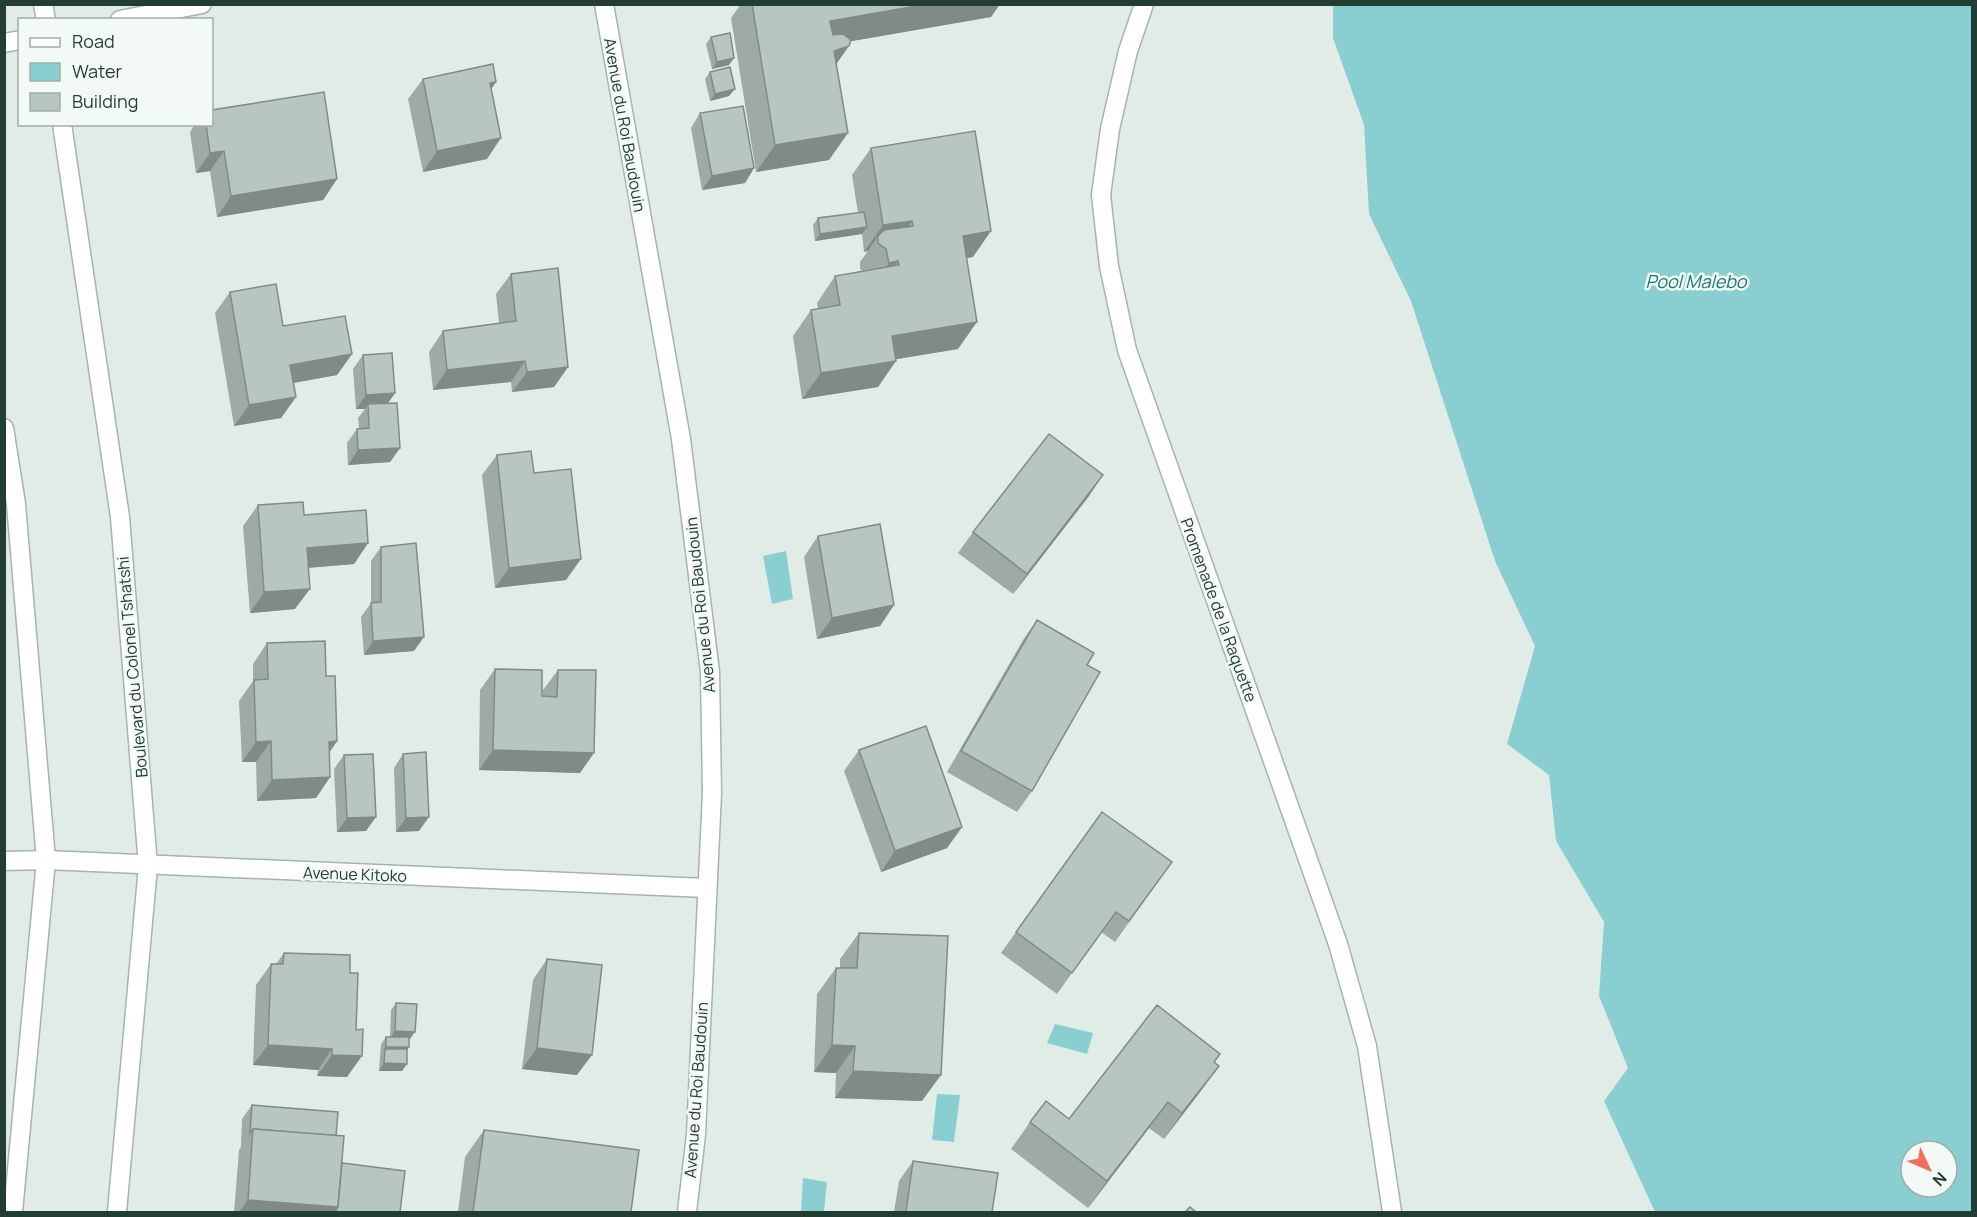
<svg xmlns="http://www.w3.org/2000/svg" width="1977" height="1217" viewBox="0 0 1977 1217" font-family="Manrope,sans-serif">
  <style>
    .water { fill: #89cfd2; fill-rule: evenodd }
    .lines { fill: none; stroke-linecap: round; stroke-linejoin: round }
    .minor-casing { stroke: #a5b4ad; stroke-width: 21 }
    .minor { stroke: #fff; stroke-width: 18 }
    .wall { fill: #9daba4 }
    .shaded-wall { fill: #808b86 }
    .building { fill: #b7c7bf; stroke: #808b86; stroke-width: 1.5 }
    .labels { text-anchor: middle; stroke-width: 5; stroke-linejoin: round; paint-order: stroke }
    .street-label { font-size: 16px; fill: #223e33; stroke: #f3f9f5 }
    .water-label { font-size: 18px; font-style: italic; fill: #1b757a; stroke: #f3f9f5 }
  </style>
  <rect width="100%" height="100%" fill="#e2ece7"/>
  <g class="water">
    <path d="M1333,5H1972V1212H1655L1604,1101L1628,1068L1599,996L1604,922L1556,841L1549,775L1507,744L1535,646L1495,561L1411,301L1369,214L1364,125L1333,38ZM1911,1151H1947V1187H1911Z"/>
    <polygon points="786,551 793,599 772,604 763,556"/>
    <polygon points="1055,1024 1093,1033 1087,1054 1047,1043"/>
    <polygon points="937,1094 960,1095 954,1142 932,1140"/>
    <polygon points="803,1178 827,1182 824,1212 801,1212"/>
  </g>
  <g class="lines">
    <defs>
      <g id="minor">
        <polyline points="43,4 46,20"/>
        <polyline points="604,4 681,439 710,672 712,793 696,1134 687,1212"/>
        <polyline points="1144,4 1128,51 1110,129 1101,195 1109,266 1127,350 1338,944 1367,1046 1392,1212"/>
        <polyline points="120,20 202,4"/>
        <polyline points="4,43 20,40"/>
        <polyline points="62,124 120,517 148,866 117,1212"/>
        <polyline points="4,428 16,504 46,860 13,1212"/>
        <polyline points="4,861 46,860 706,888"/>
      </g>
    </defs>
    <use href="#minor" class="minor-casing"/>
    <use href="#minor" class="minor"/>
  </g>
  <g class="wall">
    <polygon points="741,4 1000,4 991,17 851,41 836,64 829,160 756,172 731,18"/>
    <polygon points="711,37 729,65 712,69 706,44"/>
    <polygon points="710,72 729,96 710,101 705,79"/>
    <polygon points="423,79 496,82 491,89 487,159 423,172 408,99"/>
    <polygon points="700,113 754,168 745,183 702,190 691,128"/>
    <polygon points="195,124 212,124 337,179 323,200 217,217 210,171 196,173 190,132"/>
    <polygon points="871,148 973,257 967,258 958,349 896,359 878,387 802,399 793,336 811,310 818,309 817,303 835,276 862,271 860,269 860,262 868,251 864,252 862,234 815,241 813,225 818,218 858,213 852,175"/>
    <polygon points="511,274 568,367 554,387 512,392 511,382 433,390 429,352 443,331 499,323 496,294"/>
    <polygon points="230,292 283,326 352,354 337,375 293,383 296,397 281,418 234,426 215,313"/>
    <polygon points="363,355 395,393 388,403 400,448 390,462 348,465 347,443 357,429 359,428 358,418 365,409 356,409 353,369"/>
    <polygon points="497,455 534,473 566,580 495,588 482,475"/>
    <polygon points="1089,496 1013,594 958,553 973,532"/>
    <polygon points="258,505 304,515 368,543 354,564 308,568 295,609 250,613 243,526"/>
    <polygon points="818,536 894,605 880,626 817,639 804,557"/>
    <polygon points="381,547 414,651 364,655 361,617 371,603 371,561"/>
    <polygon points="1037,620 1032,791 1017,812 947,772 1023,640"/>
    <polygon points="267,643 326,676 337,741 329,753 330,777 316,798 257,801 256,762 242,762 239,701 253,681 253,664"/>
    <polygon points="495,669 542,696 543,696 543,690 558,670 580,773 479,770 480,690"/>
    <polygon points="859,750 962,827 947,848 881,872 844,771"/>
    <polygon points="403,754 419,831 396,832 394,768"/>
    <polygon points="344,755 366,831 337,832 334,769"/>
    <polygon points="1172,862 1115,942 1101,932 1057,994 1001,953 1016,932"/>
    <polygon points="859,933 922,1101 835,1098 836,1073 814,1072 817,994 836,968 840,968 840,959"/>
    <polygon points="284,953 347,1077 317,1076 318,1070 253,1065 256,985 271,964 276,964"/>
    <polygon points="547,959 577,1075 522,1069 533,980"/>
    <polygon points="396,1003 410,1039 409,1039 409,1047 407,1050 402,1071 379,1071 381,1044 386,1037 390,1037 391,1010"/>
    <polygon points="1215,1062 1219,1066 1200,1092 1164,1139 1149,1128 1088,1208 1011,1149 1030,1122 1069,1119"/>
    <polygon points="252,1105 336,1136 342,1163 400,1212 234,1212 239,1150 241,1147 242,1119"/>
    <polygon points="484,1130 631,1212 458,1212 465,1157"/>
    <polygon points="913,1161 992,1212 894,1212 899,1181"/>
  </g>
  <g class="shaded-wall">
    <polygon points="928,4 1000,4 991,17 812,48 830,21"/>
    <polygon points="849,46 830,73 834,51"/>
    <polygon points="734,58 729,65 712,69 717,62"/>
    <polygon points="496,82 482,102 490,83"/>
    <polygon points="735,89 729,96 710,101 715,94"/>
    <polygon points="848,133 829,160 756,172 775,145"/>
    <polygon points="501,138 487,159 423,172 437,151"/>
    <polygon points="224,151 210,171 196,173 210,153"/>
    <polygon points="754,168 745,183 702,190 712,176"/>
    <polygon points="337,179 323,200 217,217 231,196"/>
    <polygon points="912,221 893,247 878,236 868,251 864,252 883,225"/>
    <polygon points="867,227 862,234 815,241 820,234"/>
    <polygon points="991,231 973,257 944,262 963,236"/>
    <polygon points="898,261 879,288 870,289 889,263"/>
    <polygon points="977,322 958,349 874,363 892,336"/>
    <polygon points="352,354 337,375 276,386 290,365"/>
    <polygon points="525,361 511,382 433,390 447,370"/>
    <polygon points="896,361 878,387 802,399 821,373"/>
    <polygon points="568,367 554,387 512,392 527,372"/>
    <polygon points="395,393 385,407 368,404 365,409 356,409 366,395"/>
    <polygon points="296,397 281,418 234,426 249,405"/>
    <polygon points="400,448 390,462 348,465 358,450"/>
    <polygon points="1103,475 1089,496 1013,594 1027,574"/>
    <polygon points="368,543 354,564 292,569 307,548"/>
    <polygon points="581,559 566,580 495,588 509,568"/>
    <polygon points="310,589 295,609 250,613 264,592"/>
    <polygon points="894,605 880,626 817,639 832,618"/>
    <polygon points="424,637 414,651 364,655 373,641"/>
    <polygon points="271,741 256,762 242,762 256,742"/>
    <polygon points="337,741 323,762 329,742"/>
    <polygon points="493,750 594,753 580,773 479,770"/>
    <polygon points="330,777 316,798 257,801 272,780"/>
    <polygon points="376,817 366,831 337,832 347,818"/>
    <polygon points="429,817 419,831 396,832 406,818"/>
    <polygon points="962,827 947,848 881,872 895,851"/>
    <polygon points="395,1031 415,1032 410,1039 390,1038"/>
    <polygon points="268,1045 332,1049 318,1070 253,1065"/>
    <polygon points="832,1045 855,1046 836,1073 814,1072"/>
    <polygon points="386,1047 409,1047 404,1055 385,1049 381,1054"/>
    <polygon points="537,1048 592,1055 577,1075 522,1069"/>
    <polygon points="332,1055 362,1056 347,1077 317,1076"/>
    <polygon points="384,1063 407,1064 402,1071 379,1071"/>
    <polygon points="1219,1066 1200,1092 1164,1139 1182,1113"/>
    <polygon points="853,1071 941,1075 922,1101 835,1098"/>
    <polygon points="1168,1102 1149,1128 1088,1208 1107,1181"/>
    <polygon points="248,1200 338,1207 334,1212 239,1212"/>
  </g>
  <g class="building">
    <polygon points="752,4 928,4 830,21 833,35 843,34 851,40 849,46 834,51 848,133 775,145"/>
    <polygon points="730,33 734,58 717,62 711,37"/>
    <polygon points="493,64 496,82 490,83 501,138 437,151 423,79"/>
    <polygon points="730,67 735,89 715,94 710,72"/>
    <polygon points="324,92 337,179 231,196 224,151 210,153 206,124 212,124 212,110"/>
    <polygon points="743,106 754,168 712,176 700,113"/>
    <polygon points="975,131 991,231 963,236 977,322 892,336 896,361 821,373 811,310 840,305 835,276 899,265 898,261 889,263 886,249 878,243 878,236 884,230 913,226 912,221 883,225 871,148"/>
    <polygon points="864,212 867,227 820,234 818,218"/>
    <polygon points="558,268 568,367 527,372 525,361 447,370 443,331 516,321 511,274"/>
    <polygon points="276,284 283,326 345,316 352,354 290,365 296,397 249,405 230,292"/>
    <polygon points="392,353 395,393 366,395 363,355"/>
    <polygon points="397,403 400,448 358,450 357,429 369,428 368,404"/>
    <polygon points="1049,434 1103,475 1027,574 973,532"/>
    <polygon points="531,451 534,473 571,469 581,559 509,568 497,455"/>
    <polygon points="303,502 304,515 366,510 368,543 307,548 310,589 264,592 258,505"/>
    <polygon points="880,524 894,605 832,618 818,536"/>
    <polygon points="416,543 424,637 373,641 371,603 381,602 381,547"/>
    <polygon points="1037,620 1094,653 1087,665 1100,672 1032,791 961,751"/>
    <polygon points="325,641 326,676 335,676 337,741 329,742 330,777 272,780 271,741 256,742 254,680 268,679 267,643"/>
    <polygon points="495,669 542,670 542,696 557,697 558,670 596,670 594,753 493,750"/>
    <polygon points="926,726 962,827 895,851 859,750"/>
    <polygon points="426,752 429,817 406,818 403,754"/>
    <polygon points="373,754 376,817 347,818 344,755"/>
    <polygon points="1102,812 1172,862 1129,921 1116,912 1072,973 1016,932"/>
    <polygon points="859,933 948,936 941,1075 853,1071 855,1046 832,1045 836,968 857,968"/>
    <polygon points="284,953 350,955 350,973 358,973 356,1030 363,1029 362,1056 332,1055 332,1049 268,1045 271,964 283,964"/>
    <polygon points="547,959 602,965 592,1055 537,1048"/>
    <polygon points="396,1003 417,1004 415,1032 395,1031"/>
    <polygon points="1157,1005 1220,1054 1214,1062 1219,1066 1182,1113 1168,1102 1107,1181 1030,1122 1046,1101 1069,1119"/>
    <rect x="386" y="1037" width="23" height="10"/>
    <polygon points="385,1049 407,1049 407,1064 384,1063"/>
    <polygon points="252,1105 338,1112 336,1136 253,1129 250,1133"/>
    <polygon points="253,1129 344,1136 338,1207 248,1200"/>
    <polygon points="484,1130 639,1150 631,1212 473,1212"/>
    <polygon points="913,1161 998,1173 992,1212 906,1212"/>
    <polygon points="342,1163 405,1171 400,1212 336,1212 336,1210 338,1207"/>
    <polygon points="1190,1207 1196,1212 1185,1212"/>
  </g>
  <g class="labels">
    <g class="street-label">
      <text transform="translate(625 125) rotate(80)" y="6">Avenue du Roi Baudouin</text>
      <text transform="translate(700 605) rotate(-96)" y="6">Avenue du Roi Baudouin</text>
      <text transform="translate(1219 610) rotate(70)" y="6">Promenade de la Raquette</text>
      <text transform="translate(132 667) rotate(-95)" y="6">Boulevard du Colonel Tshatshi</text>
      <text transform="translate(355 874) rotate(2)" y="6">Avenue Kitoko</text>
      <text transform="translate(696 1090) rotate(-86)" y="6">Avenue du Roi Baudouin</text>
    </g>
    <g class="water-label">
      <text x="1696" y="288">Pool Malebo</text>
    </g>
  </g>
  <rect width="1977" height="1217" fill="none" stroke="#223e33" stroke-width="12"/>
  <rect x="18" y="18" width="195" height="108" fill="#f3f9f5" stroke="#9faea7" stroke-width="1.5"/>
  <rect x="30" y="38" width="30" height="9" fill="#ffffff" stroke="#9faea7" stroke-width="1.5"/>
  <text x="72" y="48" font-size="18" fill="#223e33">Road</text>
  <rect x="30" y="63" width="30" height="18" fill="#89cfd2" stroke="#9faea7" stroke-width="1.5"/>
  <text x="72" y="78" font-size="18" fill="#223e33">Water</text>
  <rect x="30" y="93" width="30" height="18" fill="#b7c7bf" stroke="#9faea7" stroke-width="1.5"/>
  <text x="72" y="108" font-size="18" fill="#223e33">Building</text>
  <g transform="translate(1929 1169) rotate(134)"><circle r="28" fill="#f3f9f5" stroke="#9faea7" stroke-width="1.5"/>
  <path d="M0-4.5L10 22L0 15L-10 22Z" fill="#f36e59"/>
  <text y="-9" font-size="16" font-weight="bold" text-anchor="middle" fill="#223e33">N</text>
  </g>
</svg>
